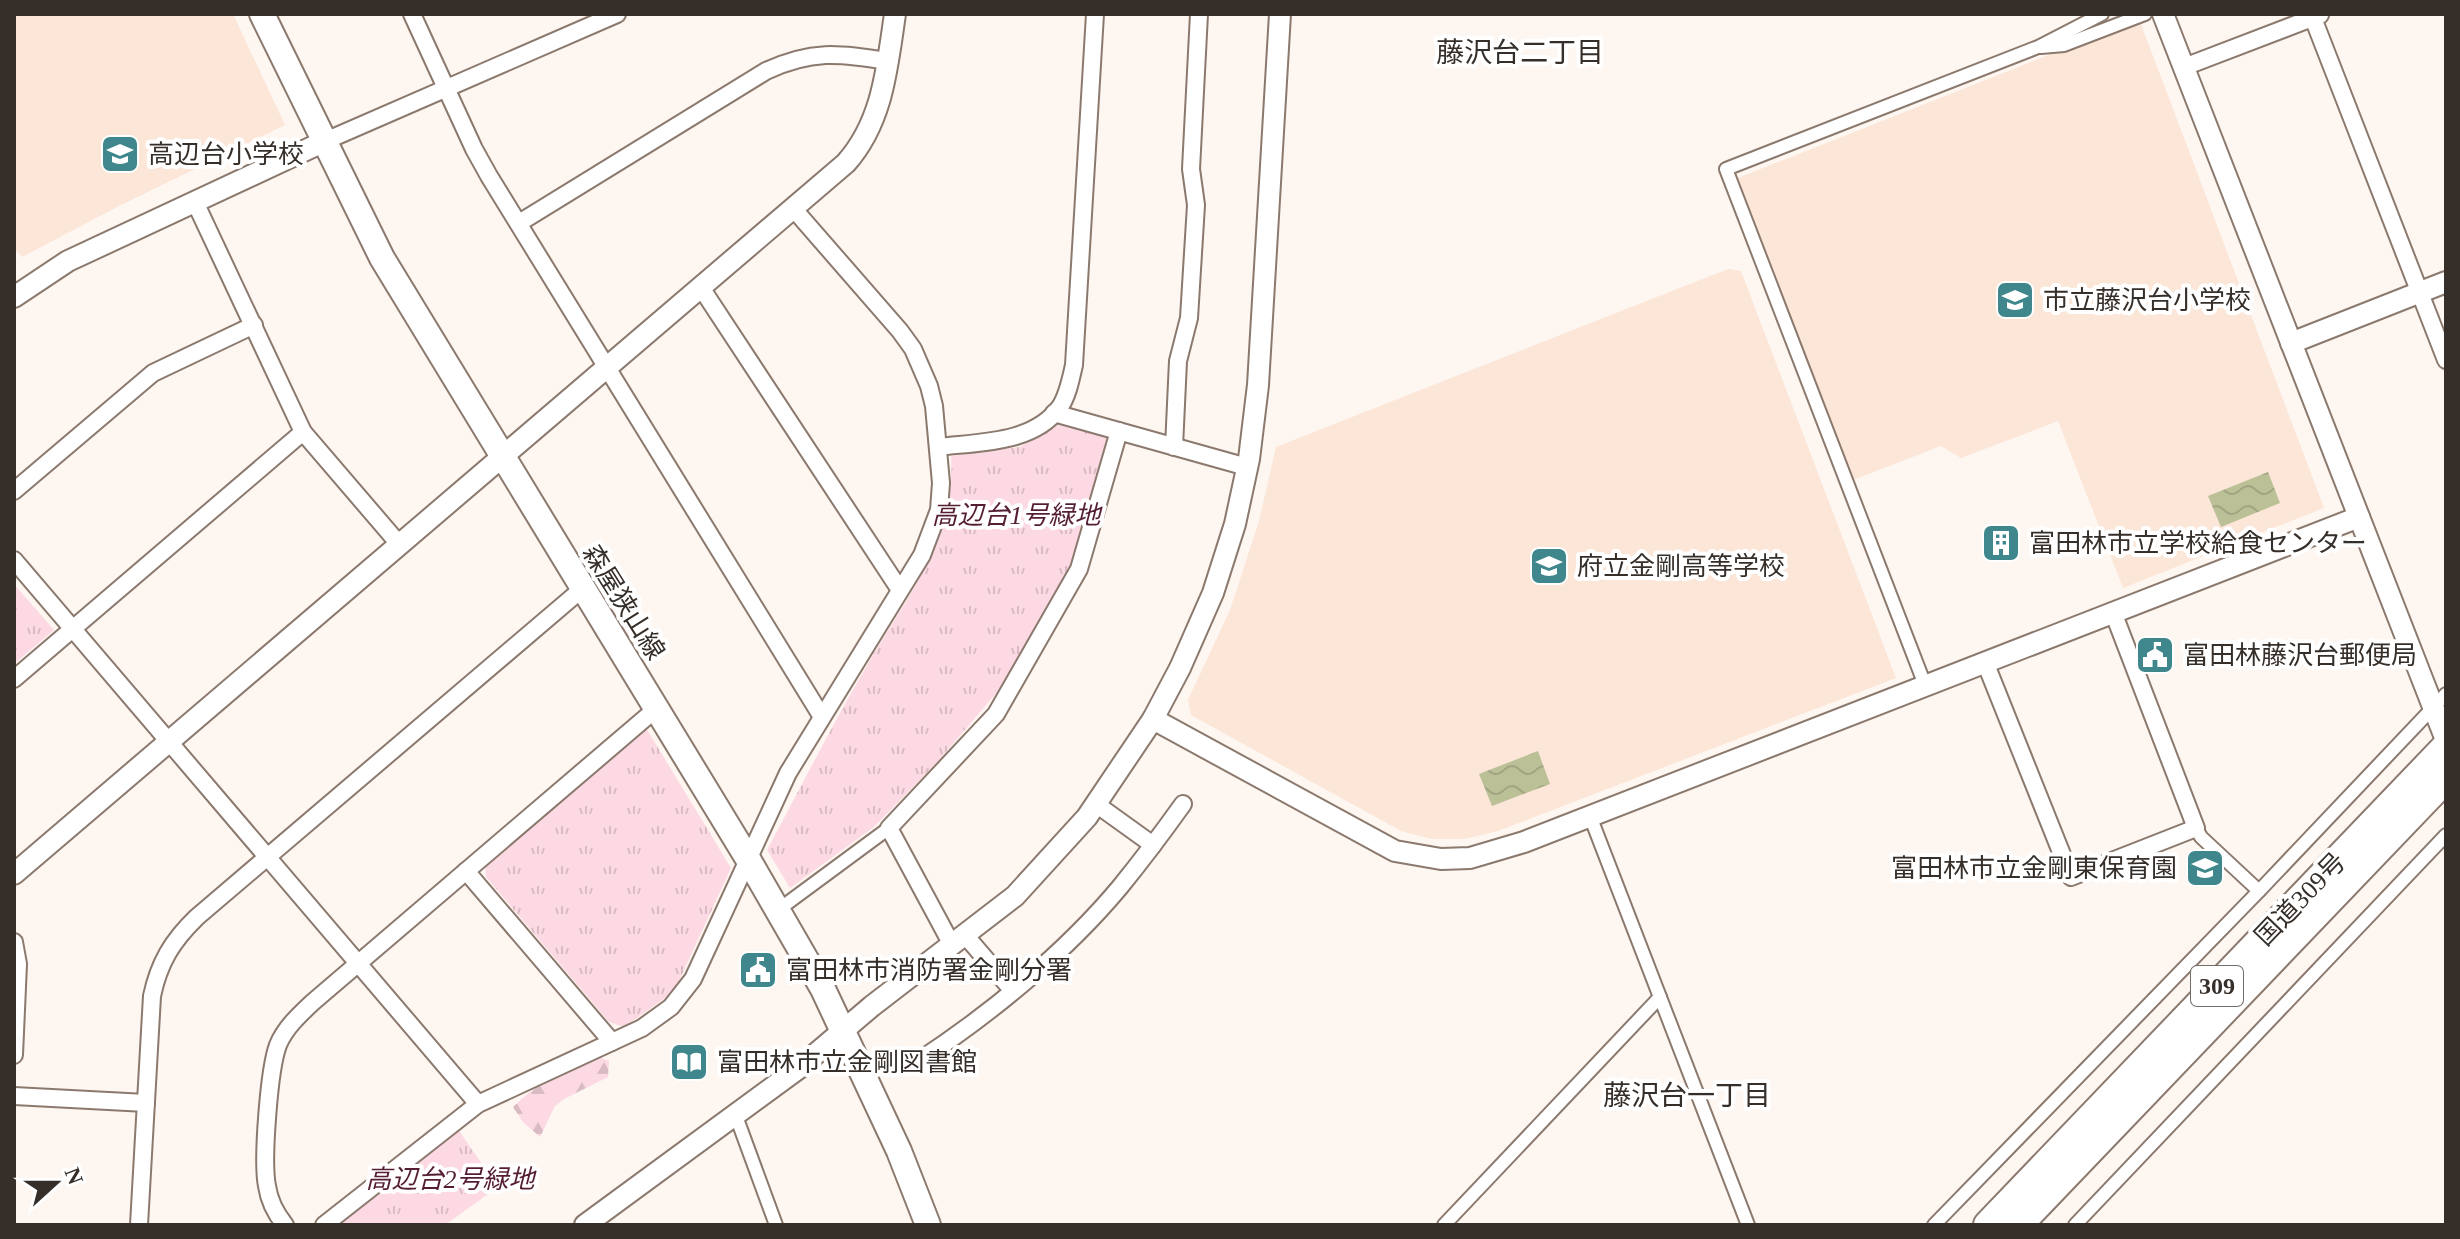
<svg xmlns="http://www.w3.org/2000/svg" width="2460" height="1239" viewBox="0 0 2460 1239" font-family="'Times New Roman','Noto Sans JP',serif">
  <style>
    .built { fill: #fbe6d8 }
    .grass { fill: url(#grass-tufts) }
    .forest { fill: url(#forest-firs) }
    .water { fill: url(#water-waves) }
    .lines { fill: none; stroke-linecap: round; stroke-linejoin: round }
    .pedestrian-casing { stroke: #8b796e; stroke-width: 16 }
    .minor-casing { stroke: #8b796e; stroke-width: 20 }
    .tertiary-casing { stroke: #8b796e; stroke-width: 24 }
    .secondary-casing { stroke: #8b796e; stroke-width: 28 }
    .trunk-casing { stroke: #8b796e; stroke-width: 32 }
    .pedestrian { stroke: #fff; stroke-width: 12 }
    .minor { stroke: #fff; stroke-width: 16 }
    .tertiary { stroke: #fff; stroke-width: 20 }
    .secondary { stroke: #fff; stroke-width: 24 }
    .trunk { stroke: #fff; stroke-width: 28 }
    .labels { text-anchor: middle; stroke-width: 8; stroke-linejoin: round; paint-order: stroke }
    .shield { fill: #fff; stroke: #726d69; stroke-width: 2 }
    .shield-label { font-size: 24px; font-weight: bold; fill: #362e29 }
    .poi-label { font-size: 26px; fill: #362e29; stroke: #fff; text-anchor: start }
    .park-label { font-size: 26px; font-style: italic; fill: #541d33; stroke: #fff }
    .street-label { font-size: 26px; fill: #362e29; stroke: #fff }
    .neighbourhood-label { font-size: 28px; fill: #362e29; stroke: #fff }
  </style>
  <defs>
    <pattern id="grass-tufts" width="24" height="20" patternUnits="userSpaceOnUse" patternTransform="scale(2)"><rect width="24" height="20" fill="#fcd9e3"/><path d="M3 7l-1-3M5 7V3M7 7l1-3M15 17l-1-3M17 17v-4M19 17l1-3" fill="none" stroke="#d9bbc3"/></pattern>
    <pattern id="forest-firs" width="22" height="20" patternUnits="userSpaceOnUse" patternTransform="scale(2)"><rect width="22" height="20" fill="#fcd9e3"/><path d="M5 1l3.5 6h-7zM16 11l3.5 6h-7z" fill="#d9bbc3"/></pattern>
    <pattern id="water-waves" width="16" height="10" patternUnits="userSpaceOnUse" patternTransform="scale(2)"><rect width="16" height="10" fill="#bbc097"/><path d="M0 5q4-4 8 0t8 0" fill="none" stroke="#a1a582"/></pattern>
  </defs>
  <rect width="100%" height="100%" fill="#fef6f1"/>
  <g class="built">
    <polygon points="14,14 233,14 285,125 119,206 22,257 14,248"/>
    <polygon points="2139,19 2324,508 2123,588 2058,421 1961,458 1941,446 1853,480 1738,178"/>
    <polygon points="1728,269 1741,271 1896,678 1498,831 1465,839 1431,839 1401,831 1191,715 1188,700 1230,610 1259,521 1276,447"/>
  </g>
  <g class="grass">
    <path d="M1055,424L1107,437L1072,568L999,690L940,759L874,827L790,888L767,850C801,787 833,723 869,662C908,595 956,539 951,456L1020,447Z"/>
    <polygon points="14,584 54,630 14,664"/>
    <polygon points="646,728 731,868 679,981 665,998 624,1027 609,1022 486,877 485,864"/>
    <polygon points="457,1128 498,1187 445,1225 334,1225"/>
  </g>
  <path class="forest" d="M598,1057L609,1061L608,1077L564,1099L555,1106L540,1137L523,1122L513,1107C537,1083 567,1068 598,1057Z"/>
  <g class="water">
    <polygon points="2268,472 2280,503 2221,527 2208,496"/>
    <polygon points="1538,751 1550,784 1492,806 1479,774"/>
  </g>
  <g class="lines">
    <defs>
      <g id="pedestrian">
        <polyline points="2041,47 2064,45 2145,14"/>
        <polyline points="1925,685 1726,169 2038,47 2102,14"/>
        <polyline points="1590,816 1748,1225"/>
        <polyline points="2196,828 2201,837 2259,891"/>
        <polyline points="778,910 889,828"/>
        <polyline points="736,1116 776,1225"/>
        <polyline points="1444,1225 1660,997"/>
        <polyline points="1934,1225 2259,891 2446,694"/>
        <polyline points="2075,1225 2446,835"/>
      </g>
      <g id="minor">
        <polyline points="412,14 474,149 489,176 822,717"/>
        <polyline points="2313,18 2446,360"/>
        <polyline points="2184,67 2320,15"/>
        <polyline points="323,142 617,14"/>
        <polyline points="195,202 303,432 399,544"/>
        <path d="M519,223L766,71C811,50 839,53 887,61"/>
        <polyline points="700,286 900,590"/>
        <polyline points="1054,413 1247,467"/>
        <path d="M938,447C979,442 1033,444 1060,407C1068,395 1071,378 1074,365L1095,14"/>
        <polyline points="1174,447 1178,361 1189,318 1196,205 1191,169 1199,14"/>
        <polyline points="14,491 153,373 254,325"/>
        <polyline points="14,560 478,1104"/>
        <polyline points="1985,662 2071,877 2196,828 2113,612"/>
        <polyline points="14,679 303,432"/>
        <polyline points="1096,804 1153,845"/>
        <polyline points="466,871 612,1042"/>
        <polyline points="965,935 1013,991"/>
        <polyline points="14,942 18,964 14,1055"/>
        <polyline points="952,945 889,828 996,714 1079,569 1119,431"/>
        <path d="M917,1062C989,1015 1065,953 1120,887C1142,860 1163,832 1183,804"/>
        <polyline points="14,1096 146,1103"/>
        <path d="M139,1225L152,996C159,963 172,941 197,917L582,589"/>
        <path d="M285,1225C276,1214 269,1200 267,1186C262,1161 269,1069 278,1045C285,1028 299,1015 313,1002L657,708"/>
        <polyline points="324,1225 478,1104 642,1028 671,1007 693,979 788,773 922,555 939,510 941,483 934,406 929,386 913,349 900,331 792,207"/>
      </g>
      <g id="tertiary">
        <polyline points="2163,14 2446,740"/>
        <polyline points="14,297 68,261 323,142"/>
        <polyline points="2291,343 2446,282"/>
        <polyline points="1153,719 1395,851 1441,859 1470,858 1524,842 2359,517"/>
        <path d="M14,874L846,163C883,121 887,68 895,14"/>
        <polyline points="585,1225 799,1068 872,1006 1015,896 1087,817 1153,719 1180,668 1213,593 1235,524 1249,459 1258,385 1280,14"/>
      </g>
      <polyline id="secondary" points="262,14 382,258 748,859 823,989 899,1151 928,1225"/>
      <g id="trunk">
        <polyline points="1988,1225 2446,747"/>
        <polyline points="2018,1225 2446,778"/>
      </g>
    </defs>
    <use href="#pedestrian" class="pedestrian-casing"/>
    <use href="#minor" class="minor-casing"/>
    <use href="#tertiary" class="tertiary-casing"/>
    <use href="#secondary" class="secondary-casing"/>
    <use href="#trunk" class="trunk-casing"/>
    <use href="#pedestrian" class="pedestrian"/>
    <use href="#minor" class="minor"/>
    <use href="#tertiary" class="tertiary"/>
    <use href="#secondary" class="secondary"/>
    <use href="#trunk" class="trunk"/>
  </g>
  <defs>
    <symbol id="school-square" viewBox="-11 -11 22 22"><rect x="-9" y="-9" width="18" height="18" rx="4" fill="#3f878c" stroke="#fff"/><path d="M0-5L7-2L0 1L-7-2ZM-4 1L0 2.5L4 1V4Q0 6-4 4Z" fill="#fff"/></symbol>
    <symbol id="building-square" viewBox="-11 -11 22 22"><rect x="-9" y="-9" width="18" height="18" rx="4" fill="#3f878c" stroke="#fff"/><path d="M-4-6H4V6H1V3H-1V6H-4ZM-2.5-4.3h1.7v1.8h-1.7ZM.8-4.3h1.7v1.8H.8ZM-2.5-1h1.7V.8h-1.7ZM.8-1h1.7V.8H.8Z" fill="#fff"/></symbol>
    <symbol id="civic-square" viewBox="-11 -11 22 22"><rect x="-9" y="-9" width="18" height="18" rx="4" fill="#3f878c" stroke="#fff"/><path d="M-.6-6.5H3V-4.5H.6V-3L4-1V1h2V6H-6V1h2V-1L-.6-3ZM-1.2 2.5V6h2.4V2.5Z" fill="#fff"/></symbol>
    <symbol id="library-square" viewBox="-11 -11 22 22"><rect x="-9" y="-9" width="18" height="18" rx="4" fill="#3f878c" stroke="#fff"/><path d="M-6-4Q-3-5.5-.7-3.5V5Q-3 3-6 4ZM6-4Q3-5.5 .7-3.5V5Q3 3 6 4Z" fill="#fff"/></symbol>
  </defs>
  <g fill-rule="evenodd">
    <use href="#school-square" x="98" y="132" width="44" height="44"/>
    <use href="#school-square" x="1993" y="278" width="44" height="44"/>
    <use href="#building-square" x="1979" y="521" width="44" height="44"/>
    <use href="#school-square" x="1527" y="544" width="44" height="44"/>
    <use href="#civic-square" x="2133" y="633" width="44" height="44"/>
    <use href="#school-square" x="2183" y="846" width="44" height="44"/>
    <use href="#civic-square" x="736" y="948" width="44" height="44"/>
    <use href="#library-square" x="667" y="1040" width="44" height="44"/>
  </g>
  <g class="labels">
    <rect class="shield" x="2191" y="966" width="52" height="40" rx="6"/>
    <g class="shield-label">
      <text x="2217" y="994">309</text>
    </g>
    <g class="poi-label">
      <text x="148" y="163">高辺台小学校</text>
      <text x="2043" y="309">市立藤沢台小学校</text>
      <text x="2029" y="552">富田林市立学校給食センター</text>
      <text x="1577" y="575">府立金剛高等学校</text>
      <text x="2183" y="664">富田林藤沢台郵便局</text>
      <text x="2177" y="877" text-anchor="end">富田林市立金剛東保育園</text>
      <text x="786" y="979">富田林市消防署金剛分署</text>
      <text x="717" y="1071">富田林市立金剛図書館</text>
    </g>
    <g class="park-label">
      <text x="1016" y="524">高辺台1号緑地</text>
      <text x="450" y="1188">高辺台2号緑地</text>
    </g>
    <g class="street-label">
      <text transform="translate(624 602) rotate(58)" y="9">森屋狭山線</text>
      <text transform="translate(2300 899) rotate(-46)" y="9">国道309号</text>
    </g>
    <g class="neighbourhood-label">
      <text x="1520" y="62">藤沢台二丁目</text>
      <text x="1687" y="1105">藤沢台一丁目</text>
    </g>
  </g>
  <rect width="2460" height="1239" fill="none" stroke="#362e29" stroke-width="32"/>
  <g transform="translate(56 1183) rotate(69)" stroke="#ffffff" stroke-width="6" paint-order="stroke">
  <path d="M0-6L14 30L0 20L-14 30Z" fill="#362e29"/>
  <text y="-12" font-size="22" font-weight="bold" text-anchor="middle" fill="#362e29">N</text>
  </g>
</svg>
